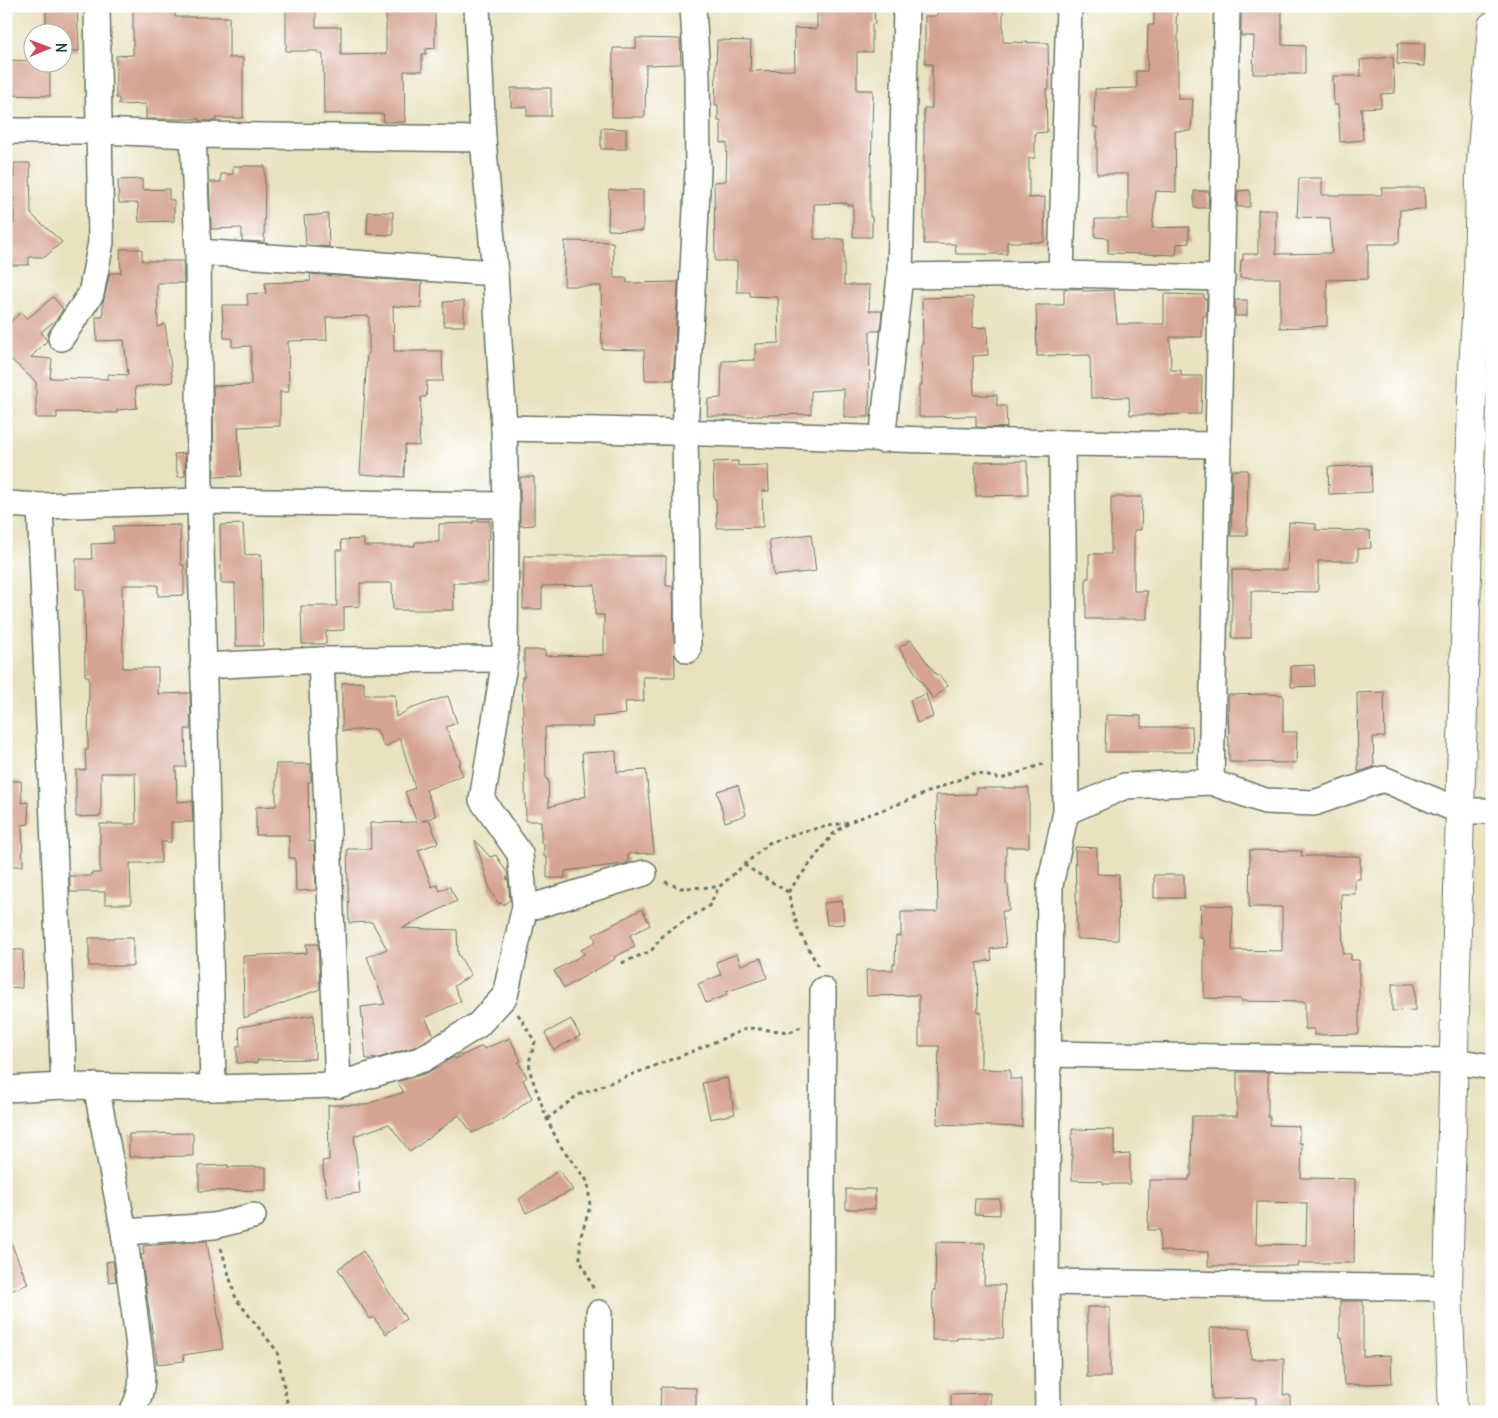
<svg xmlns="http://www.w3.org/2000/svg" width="1498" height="1418" viewBox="0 0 1498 1418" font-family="Delius,sans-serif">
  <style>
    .building { fill: #d5a391; fill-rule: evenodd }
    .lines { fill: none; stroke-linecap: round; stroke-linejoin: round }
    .minor-casing { stroke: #667765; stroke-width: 28 }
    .tertiary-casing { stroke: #667765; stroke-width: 30 }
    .path { stroke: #667765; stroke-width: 3; stroke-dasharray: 4 4; stroke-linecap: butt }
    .minor { stroke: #fff; stroke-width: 25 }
    .tertiary { stroke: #fff; stroke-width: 28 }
  </style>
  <rect width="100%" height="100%" fill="#fff"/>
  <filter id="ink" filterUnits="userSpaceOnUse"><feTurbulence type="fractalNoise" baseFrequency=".02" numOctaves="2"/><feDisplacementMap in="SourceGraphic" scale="10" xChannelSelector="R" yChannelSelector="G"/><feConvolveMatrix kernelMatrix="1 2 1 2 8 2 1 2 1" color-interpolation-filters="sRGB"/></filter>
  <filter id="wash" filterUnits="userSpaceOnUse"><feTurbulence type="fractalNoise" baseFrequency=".0096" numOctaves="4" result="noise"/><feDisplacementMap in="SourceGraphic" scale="20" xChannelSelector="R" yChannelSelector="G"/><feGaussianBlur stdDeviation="1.12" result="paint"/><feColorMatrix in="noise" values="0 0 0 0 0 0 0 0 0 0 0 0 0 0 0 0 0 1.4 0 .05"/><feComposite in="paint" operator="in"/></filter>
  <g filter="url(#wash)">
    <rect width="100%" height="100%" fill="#e9e2bf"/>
    <g id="blocks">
      <g class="building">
        <polygon points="386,6 435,6 435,48 426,49 426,54 422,54 422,71 404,71 405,122 383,122 384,114 324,114 323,54 318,54 318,51 286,51 286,7 316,7 316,27 341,27 341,55 386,54"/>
        <polygon points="937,6 961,6 961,8 1003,7 1003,42 1048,43 1049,89 1046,89 1047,132 1035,133 1035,158 1029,158 1029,198 1045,197 1044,242 1007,242 1007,254 956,254 955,244 924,244 924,108 932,108 932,64 925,64 925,16 937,16"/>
        <polygon points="1154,6 1177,6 1176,25 1178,25 1178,99 1193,99 1191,131 1175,131 1176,192 1156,191 1152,228 1189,227 1189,243 1177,244 1176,255 1108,253 1108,238 1095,237 1095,219 1128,219 1128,174 1097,174 1097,127 1094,127 1095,89 1137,88 1136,71 1147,71 1148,25 1154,25"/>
        <polygon points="77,7 79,51 62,51 62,32 46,32 46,8"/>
        <polygon points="874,7 875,24 872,24 872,52 857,52 857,90 873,90 871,174 870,174 870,217 872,217 872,237 853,237 853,205 847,205 847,203 814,204 814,239 844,239 844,285 870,285 869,311 882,311 880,331 870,331 869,417 844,417 844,389 811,391 811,414 762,415 762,416 707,416 708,399 721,398 722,361 755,360 755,344 779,343 778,297 750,296 750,292 737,292 737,261 715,261 714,182 726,181 727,143 721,143 721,121 718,121 718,105 715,105 717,40 751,41 750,71 795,70 794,28 817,29 817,8"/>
        <polygon points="133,9 175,10 175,17 229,17 229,58 243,58 243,118 216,118 216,121 199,121 199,119 146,119 146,104 119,105 119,98 116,98 116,56 133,55"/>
        <polygon points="1241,10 1282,10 1282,45 1305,46 1305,74 1253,74 1254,36 1241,36"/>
        <polygon points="636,38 680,39 681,64 646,65 645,117 612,117 613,48 636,48"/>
        <polygon points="1398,43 1425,44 1424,66 1397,64"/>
        <polygon points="1393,57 1395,93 1381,94 1381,107 1361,108 1363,140 1340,142 1338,105 1334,105 1333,76 1361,76 1360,60"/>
        <polygon points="10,60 50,62 50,96 9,95"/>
        <polygon points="511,88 551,88 551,116 527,116 527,107 511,107"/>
        <polygon points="601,128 626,129 626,149 601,149"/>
        <polygon points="14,163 30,163 31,214 62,242 45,257 29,257 29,265 12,265 11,224 14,224"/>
        <polygon points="233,166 265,166 264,242 242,241 242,228 211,229 209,182 221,182 221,174 233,174"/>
        <polygon points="1299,178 1322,178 1322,195 1382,195 1382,188 1424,188 1425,209 1400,210 1399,242 1396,242 1396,244 1368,244 1368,279 1327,280 1327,326 1280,328 1280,278 1240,278 1241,260 1243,260 1243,254 1258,254 1258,210 1276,210 1276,254 1332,253 1330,218 1297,217"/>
        <polygon points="142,179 142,190 169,189 169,200 174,200 174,221 139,222 138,203 119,203 118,180"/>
        <polygon points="609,190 643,190 643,231 608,230"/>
        <polygon points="1250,190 1250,207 1237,207 1238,191"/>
        <polygon points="1194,191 1209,191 1208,208 1194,208"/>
        <polygon points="368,212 393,212 393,235 367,234"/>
        <polygon points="328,214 329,247 306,245 304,216"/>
        <polygon points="565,241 613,242 614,278 627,278 627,283 678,282 673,380 645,380 644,350 602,349 601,286 564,286"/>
        <polygon points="120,249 142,249 142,261 183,261 184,283 157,283 158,327 165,324 173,382 135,387 137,408 117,410 117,413 57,412 57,418 36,418 36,382 6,355 6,326 21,312 27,319 53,297 63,309 57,319 41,332 47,341 31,357 52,359 50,378 108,379 108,374 128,375 124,340 97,341 96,317 103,317 103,303 110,273 121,273"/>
        <polygon points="310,274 422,282 421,308 393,306 394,351 442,351 443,381 427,381 426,397 421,397 419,446 405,445 404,477 360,474 367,353 369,353 369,316 326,317 327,340 288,341 289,392 280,392 280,426 238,427 241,476 214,477 213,386 251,385 251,346 232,347 232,338 224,338 222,305 248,305 247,294 266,293 265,283 311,281"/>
        <polygon points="1064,289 1082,289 1082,291 1114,290 1117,324 1164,324 1164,294 1204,295 1204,299 1207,299 1206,316 1203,316 1202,337 1170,337 1171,370 1181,370 1181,376 1202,376 1201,414 1130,415 1129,397 1091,398 1090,355 1037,356 1036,305 1064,305"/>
        <polygon points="973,297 973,328 987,327 988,355 973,356 974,395 997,395 997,406 1006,406 1007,428 976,427 976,416 919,417 919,385 922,385 921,344 923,344 922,298"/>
        <rect x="1235" y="300" width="12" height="16"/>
        <polygon points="464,301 464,326 444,326 444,302"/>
        <polygon points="185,453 185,476 178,477 174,454"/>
        <polygon points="738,461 738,466 768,465 769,491 762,491 763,527 717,528 716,499 714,499 713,462"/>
        <polygon points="1003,461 1027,461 1028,495 976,496 975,462"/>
        <polygon points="1371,465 1372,492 1329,494 1328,467"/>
        <polygon points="1232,470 1248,470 1247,536 1231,536"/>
        <polygon points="520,477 534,477 534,525 520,526"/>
        <polygon points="1111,497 1142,497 1141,530 1134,530 1134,591 1147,591 1147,619 1086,619 1086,578 1089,578 1089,554 1111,554"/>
        <polygon points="473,521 490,521 490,539 487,539 488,583 453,583 454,610 393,610 392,583 360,583 360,606 344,607 344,630 326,631 326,644 302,644 301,606 337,606 336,550 342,550 341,540 364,539 364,546 415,546 415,542 439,542 439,524 473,523"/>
        <polygon points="1289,522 1316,524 1316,530 1370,531 1371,548 1358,549 1358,561 1318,561 1318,592 1251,591 1251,638 1232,638 1232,570 1287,570"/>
        <polygon points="243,524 245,555 261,554 263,646 236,646 235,583 221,583 220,525"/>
        <polygon points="180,525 181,565 184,565 184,595 158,596 158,585 122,585 123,668 158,668 158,694 190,693 191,729 185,729 186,767 176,767 177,802 192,801 193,822 171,822 171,842 161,842 161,863 130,863 131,904 105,904 105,892 70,892 70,876 91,876 91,873 100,873 100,824 136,824 135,773 101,773 101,816 76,817 76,770 86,770 85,750 88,750 89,676 85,676 84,589 76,589 76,559 92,559 91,544 114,543 113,526"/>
        <polygon points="811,534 816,571 774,576 769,540"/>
        <polygon points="524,556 666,556 666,586 673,586 675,677 643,677 644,701 625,702 626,714 592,717 593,727 545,727 546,779 548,779 549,807 586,796 582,753 616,751 617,772 646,770 654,853 628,854 628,863 624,864 565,871 565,878 547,878 547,857 544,857 544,843 541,843 541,821 526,821 522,677 524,677 524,650 545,650 545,656 604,655 604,615 595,615 595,585 542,586 542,609 523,609"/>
        <polygon points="911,640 936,675 938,674 948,686 933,699 899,648"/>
        <polygon points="1314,665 1315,686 1291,687 1291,666"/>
        <polygon points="364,682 364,695 395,695 396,717 410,709 448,696 457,723 446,727 461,763 458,764 463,775 426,790 436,816 422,821 430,821 438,843 418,850 432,887 437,885 440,891 449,886 457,901 402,928 457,930 458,954 471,975 454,986 461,1001 425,1018 434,1035 417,1046 378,1058 366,1059 361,1007 385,1004 367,957 387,949 372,922 349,923 347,849 371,849 370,823 417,822 405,792 415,788 400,738 385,747 376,729 342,731 342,683"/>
        <polygon points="1384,692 1385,737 1373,737 1374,767 1358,772 1357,693"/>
        <polygon points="926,694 933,717 917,723 910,700"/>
        <polygon points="1267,694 1283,695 1283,732 1297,732 1296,763 1229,762 1228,695"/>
        <polygon points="1106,715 1141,716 1141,727 1192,727 1193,752 1105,752"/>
        <polygon points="276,764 311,764 311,782 308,782 309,842 314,841 316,890 296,891 295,858 289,858 289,835 256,835 256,807 276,806"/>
        <polygon points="6,781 21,781 22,803 28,802 29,824 22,825 23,866 6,866"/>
        <polygon points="738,785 746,815 725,822 717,791"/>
        <polygon points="976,788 1029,788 1029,847 1006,847 1006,884 1008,884 1009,911 1002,911 1006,947 990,949 992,960 977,963 978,1012 981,1012 981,1069 1010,1070 1010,1079 1022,1079 1022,1127 937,1124 939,1046 919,1046 919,995 867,996 866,970 893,970 893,964 895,964 896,936 901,936 901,912 938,912 936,795 976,794"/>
        <polygon points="475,840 490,857 496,855 508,874 508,878 506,878 508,880 510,900 503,905 501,903 499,904 491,892"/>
        <polygon points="1075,847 1097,848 1097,874 1119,875 1118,940 1077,939"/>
        <polygon points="1250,850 1302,851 1301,856 1360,856 1360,879 1355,879 1355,894 1341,894 1343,954 1351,954 1351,960 1359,960 1359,1034 1314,1035 1314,1029 1305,1029 1305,1002 1241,1001 1241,999 1204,998 1204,939 1200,938 1201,905 1233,906 1232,950 1282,951 1282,907 1249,907"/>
        <rect x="1154" y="875" width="30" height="23"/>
        <polygon points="842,901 844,924 827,925 824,903"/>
        <polygon points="642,909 650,925 630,935 635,947 614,957 615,959 564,988 554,971 584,954 581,950 596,941 593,935"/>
        <rect x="89" y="938" width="44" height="28"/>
        <polygon points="306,944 318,944 320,989 244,1018 243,956 307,953"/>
        <polygon points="6,950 23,950 22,988 6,987"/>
        <polygon points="737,954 741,965 761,958 767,978 726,992 727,995 706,1003 698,984 721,975 716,962"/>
        <polygon points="1392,984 1415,984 1415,1010 1392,1011"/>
        <polygon points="314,1015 315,1059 257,1060 257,1063 237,1063 237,1046 240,1046 239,1027"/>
        <polygon points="571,1019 580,1036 554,1050 545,1033"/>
        <polygon points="510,1038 521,1061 518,1062 527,1077 523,1080 532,1098 504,1119 472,1133 459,1115 410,1152 389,1124 354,1136 360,1193 327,1197 322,1161 329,1160 328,1105 364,1105 404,1092 397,1082 427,1073 453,1057 455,1059 482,1046 484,1049"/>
        <path d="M1237,1072H1268V1117H1270V1125L1299,1126V1143H1302L1301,1178L1355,1179L1354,1263H1298V1266H1208V1252L1160,1251V1230H1148L1149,1180H1189V1176H1191L1192,1116H1237ZM1257,1202L1307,1203L1306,1245L1256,1244Z"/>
        <polygon points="727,1078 735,1114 710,1119 702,1083"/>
        <polygon points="1072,1129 1114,1130 1114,1155 1130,1154 1130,1184 1103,1184 1103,1181 1072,1180"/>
        <polygon points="193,1133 193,1156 129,1157 129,1134"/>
        <polygon points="228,1165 228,1167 266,1167 266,1190 199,1191 199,1166"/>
        <polygon points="559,1170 573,1190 526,1213 519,1199"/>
        <rect x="846" y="1189" width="29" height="20"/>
        <polygon points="975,1199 1000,1199 1000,1215 974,1214"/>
        <polygon points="6,1231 28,1284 6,1293"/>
        <polygon points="207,1241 223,1349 183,1355 184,1361 157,1364 141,1255 144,1254 143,1246"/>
        <polygon points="936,1242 985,1243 984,1285 1005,1285 1003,1338 957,1338 957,1340 932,1340 933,1290 935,1290"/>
        <polygon points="363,1251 406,1319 386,1334 373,1317 370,1319 338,1269"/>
        <polygon points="113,1261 116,1281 109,1282 106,1262"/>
        <polygon points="1340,1301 1363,1301 1363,1356 1391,1355 1392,1383 1344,1385 1342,1338 1340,1338"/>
        <rect x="1087" y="1307" width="23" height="70"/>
        <polygon points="1210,1328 1250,1328 1251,1359 1284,1359 1283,1395 1290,1395 1290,1412 1256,1412 1256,1398 1212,1399"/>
        <polygon points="661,1387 696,1388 696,1412 660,1412"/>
        <polygon points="990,1393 990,1412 951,1412 951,1394"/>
      </g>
    </g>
  </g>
  <g filter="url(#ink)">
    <use href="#blocks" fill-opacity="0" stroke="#667765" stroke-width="1"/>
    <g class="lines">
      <defs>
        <g id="minor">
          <polyline points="6,131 99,131 193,135 483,139"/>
          <polyline points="193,135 198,252 200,501 213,1088"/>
          <polyline points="198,252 495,273"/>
          <polyline points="1061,274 1069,6"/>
          <polyline points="900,276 1061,274 1222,278"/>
          <polyline points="61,338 91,294 101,242 97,6"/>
          <path d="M504,428C690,431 876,440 1062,443L1066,812"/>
          <polyline points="882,440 900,276 906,6"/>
          <polyline points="1062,443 1218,445"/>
          <polyline points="6,504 40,506 200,501 506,505"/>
          <polyline points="40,506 64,1086"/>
          <polyline points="688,650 685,431 698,169 697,76 693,6"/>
          <polyline points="321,660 338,1085"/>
          <polyline points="203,666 321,660 505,659"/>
          <polyline points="1211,782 1227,6"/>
          <polyline points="525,909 644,873"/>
          <polyline points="1049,1054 1454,1061 1492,1067"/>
          <path d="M96,1086L124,1232L141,1362C143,1382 142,1393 132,1412"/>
          <polyline points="6,1089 64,1086 213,1088 338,1085 423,1059 478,1025 505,996 525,906 520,854 482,800 505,659 506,505 504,428 495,273 483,139 477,6"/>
          <polyline points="124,1232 214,1226 253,1216"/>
          <polyline points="1046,1282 1448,1288"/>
          <polyline points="599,1412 599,1313"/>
          <polyline points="821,1412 823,990"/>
          <polyline points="1048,1412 1046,1282 1050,885 1066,812 1125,786 1211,782 1265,801 1314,803 1383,779 1460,811 1492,811"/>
        </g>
        <polyline id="tertiary" points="1453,1412 1448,1288 1460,811 1473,369 1478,284 1480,175 1492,26"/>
      </defs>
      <use href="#minor" class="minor-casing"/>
      <use href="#tertiary" class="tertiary-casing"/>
      <g class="path">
        <polyline points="744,865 788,892 798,929 819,968"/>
        <polyline points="665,882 680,888 719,887 769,843 804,831 849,822 904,802 975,773 1001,779 1043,764"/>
        <polyline points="788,892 833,834 849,823"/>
        <polyline points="622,963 651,951 665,933 709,906 719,887"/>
        <polyline points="518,1014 535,1042 529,1062 531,1075 547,1119 559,1144 588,1182 590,1207 580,1239 580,1260 595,1292"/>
        <polyline points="547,1119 578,1095 691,1052 748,1028 790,1032 801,1027"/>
        <polyline points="221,1248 236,1299 277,1351 289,1412"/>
      </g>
      <use href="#minor" class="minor"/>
      <use href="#tertiary" class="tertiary"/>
    </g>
  </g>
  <rect width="1498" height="1418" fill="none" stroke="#fff" stroke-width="25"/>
  <g transform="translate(48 48) rotate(89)"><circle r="24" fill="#ffffff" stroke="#a5b1ae"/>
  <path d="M0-4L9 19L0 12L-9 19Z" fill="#d1495b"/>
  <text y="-8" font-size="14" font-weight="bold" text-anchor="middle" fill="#1f3d34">N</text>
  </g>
</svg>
